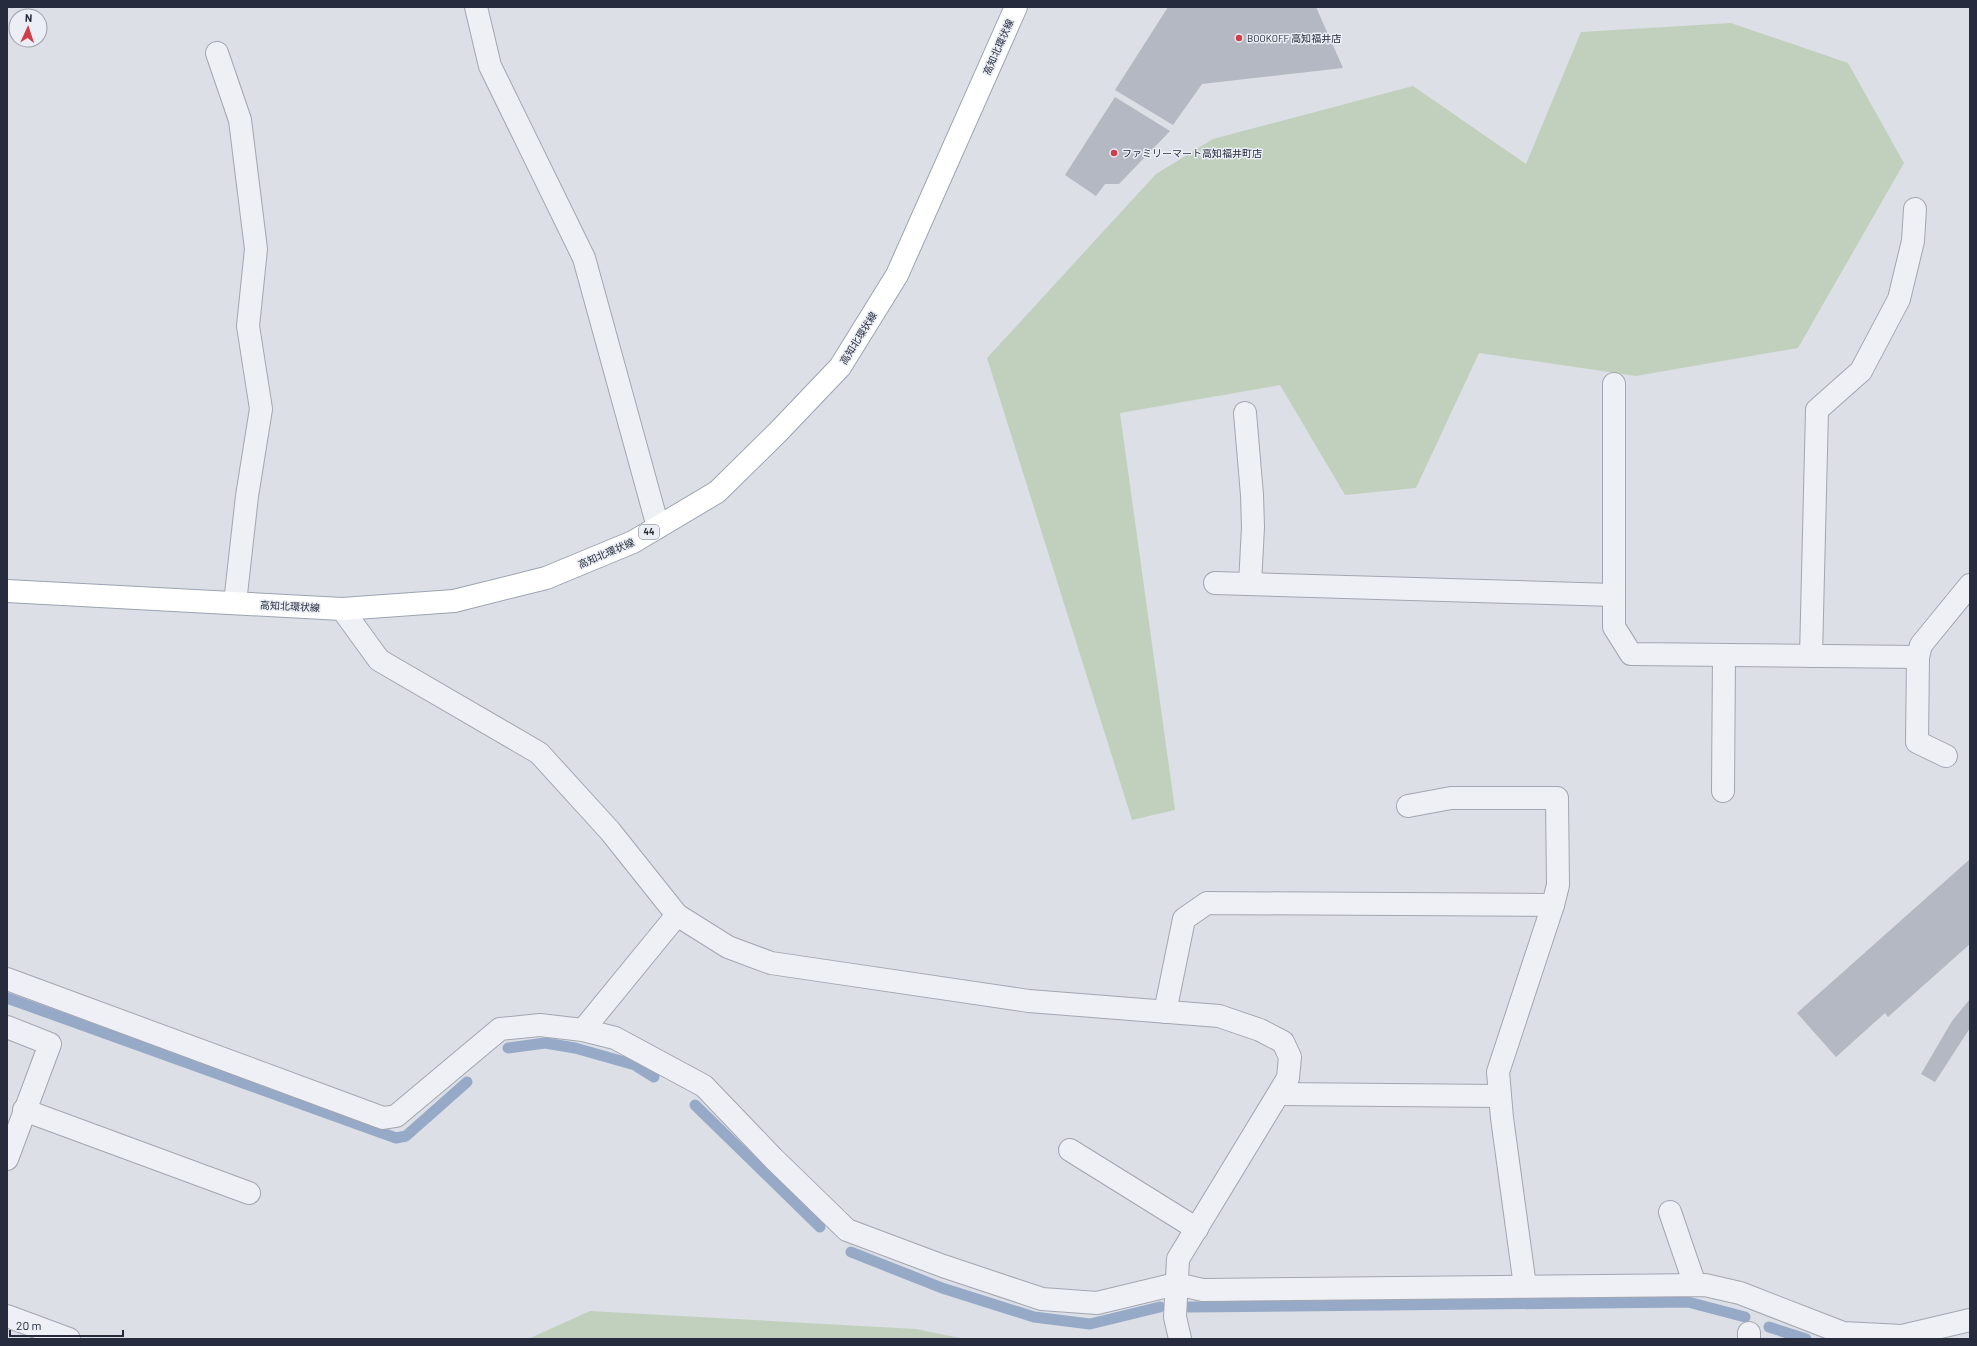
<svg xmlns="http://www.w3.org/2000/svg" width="1977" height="1346" viewBox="0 0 1977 1346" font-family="Barlow,'Noto Sans JP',sans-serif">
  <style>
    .green { fill: #c1d0bd }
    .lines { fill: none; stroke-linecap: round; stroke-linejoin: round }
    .stream { stroke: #96aac7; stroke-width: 11 }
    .building { fill: #b3b8c3 }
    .minor-casing { stroke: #a2a6b0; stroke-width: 24 }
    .major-casing { stroke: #9ba3b2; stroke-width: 24 }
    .minor { stroke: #eff0f5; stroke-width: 22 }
    .major { stroke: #fff; stroke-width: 22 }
    .poi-dot { fill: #cf3e49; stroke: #ebeef4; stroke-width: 1.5 }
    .labels { text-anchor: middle; stroke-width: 3; stroke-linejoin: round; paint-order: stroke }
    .shield { fill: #ebeef4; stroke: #616674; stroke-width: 1 }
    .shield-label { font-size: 9px; font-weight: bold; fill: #262c3d }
    .poi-label { font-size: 10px; fill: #262c3d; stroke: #ebeef4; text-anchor: start }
    .street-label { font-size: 10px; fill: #262c3d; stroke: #ebeef4 }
  </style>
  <rect width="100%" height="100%" fill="#dcdfe6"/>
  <g class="green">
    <polygon points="1731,23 1848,63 1904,163 1798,348 1636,376 1479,353 1416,488 1345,495 1280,385 1120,413 1175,810 1132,820 987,358 1156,174 1213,139 1413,86 1526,164 1581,32"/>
    <polygon points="590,1311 916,1329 965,1339 528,1339"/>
  </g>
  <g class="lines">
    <g class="stream">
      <polyline points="7,998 396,1138 406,1136 467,1082"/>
      <polyline points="508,1048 545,1043 575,1048 635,1065 654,1077"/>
      <polyline points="695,1105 820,1227"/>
      <polyline points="851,1252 942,1288 1034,1317 1090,1324 1160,1307"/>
      <polyline points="1189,1307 1688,1302 1745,1317"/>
      <polyline points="1769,1327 1806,1339"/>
    </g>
  </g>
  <g class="building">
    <polygon points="1168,7 1316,7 1343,68 1202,84 1173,125 1115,90"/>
    <polygon points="1115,97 1170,131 1119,184 1105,184 1096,196 1065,175"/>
    <polygon points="1970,859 1970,944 1888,1017 1885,1013 1836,1057 1797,1013"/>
    <polygon points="1970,999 1970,1028 1935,1082 1921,1074 1952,1021"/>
  </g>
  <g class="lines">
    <defs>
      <g id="minor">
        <polyline points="476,7 490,66 584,258 658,527"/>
        <polyline points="217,53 240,120 256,249 248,326 261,409 247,496 235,603"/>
        <polyline points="1614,384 1614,627 1631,654 1918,657 1921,645 1970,585"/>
        <polyline points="1245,413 1252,495 1253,527 1250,584"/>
        <polyline points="1215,583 1613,595"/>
        <polyline points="342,609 379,660 539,753 610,831 677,915 728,947 771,963 1029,1001 1219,1016 1260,1030 1283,1042 1290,1057 1288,1078 1178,1259 1175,1317 1180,1339"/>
        <polyline points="1811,656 1817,410 1861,371 1899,299 1913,241 1915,209"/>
        <polyline points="1918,657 1917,742 1946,756"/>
        <polyline points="1723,791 1724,655"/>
        <polyline points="1408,806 1451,798 1557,798 1558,885 1553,905 1498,1072 1502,1118 1525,1286"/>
        <polyline points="7,979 383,1118 396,1116 500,1029 540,1025 583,1030 615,1038 704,1086 773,1158 847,1230 943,1266 1042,1299 1097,1303 1176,1284 1203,1290 1705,1285 1740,1293 1843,1333 1902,1336 1970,1320"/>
        <polyline points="1165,1012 1184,919 1207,903 1553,905"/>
        <polyline points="7,1027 50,1044 7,1159"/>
        <polyline points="583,1030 677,915"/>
        <polyline points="1280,1094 1500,1096"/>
        <polyline points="24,1110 249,1193"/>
        <polyline points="1070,1150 1197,1229"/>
        <polyline points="1670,1212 1695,1285"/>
        <polyline points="7,1316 69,1339"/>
        <polyline points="1749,1333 1749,1339"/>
      </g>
      <polyline id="major" points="7,591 342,609 454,601 546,578 633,542 717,492 778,432 840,367 897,275 1016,7"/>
    </defs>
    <use href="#minor" class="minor-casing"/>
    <use href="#major" class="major-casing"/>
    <use href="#minor" class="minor"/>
    <use href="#major" class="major"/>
  </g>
  <g class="poi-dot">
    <circle cx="1239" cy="38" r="4"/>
    <circle cx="1114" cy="153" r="4"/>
  </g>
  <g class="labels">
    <rect class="shield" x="639" y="525" width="20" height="14" rx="3"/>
    <g class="shield-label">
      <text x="649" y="535">44</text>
    </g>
    <g class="poi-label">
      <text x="1247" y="42">BOOKOFF 高知福井店</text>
      <text x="1122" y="157">ファミリーマート高知福井町店</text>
    </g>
    <g class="street-label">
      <text transform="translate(998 47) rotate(-66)" y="4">高知北環状線</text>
      <text transform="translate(858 338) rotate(-58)" y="4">高知北環状線</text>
      <text transform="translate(606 553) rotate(-23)" y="4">高知北環状線</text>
      <text transform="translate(290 606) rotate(3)" y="4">高知北環状線</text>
    </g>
  </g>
  <rect width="1977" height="1346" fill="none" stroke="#262c3d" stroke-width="16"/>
  <g transform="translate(28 28) rotate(3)"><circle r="19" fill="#ebeef4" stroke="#9ca0ab"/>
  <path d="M0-3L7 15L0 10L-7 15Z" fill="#cf3e49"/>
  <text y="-6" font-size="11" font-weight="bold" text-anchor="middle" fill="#262c3d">N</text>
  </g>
  <path d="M10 1330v6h113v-6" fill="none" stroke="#262c3d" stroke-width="2"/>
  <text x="16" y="1330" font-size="12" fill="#262c3d" stroke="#ebeef4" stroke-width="3" paint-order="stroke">20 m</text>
</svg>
